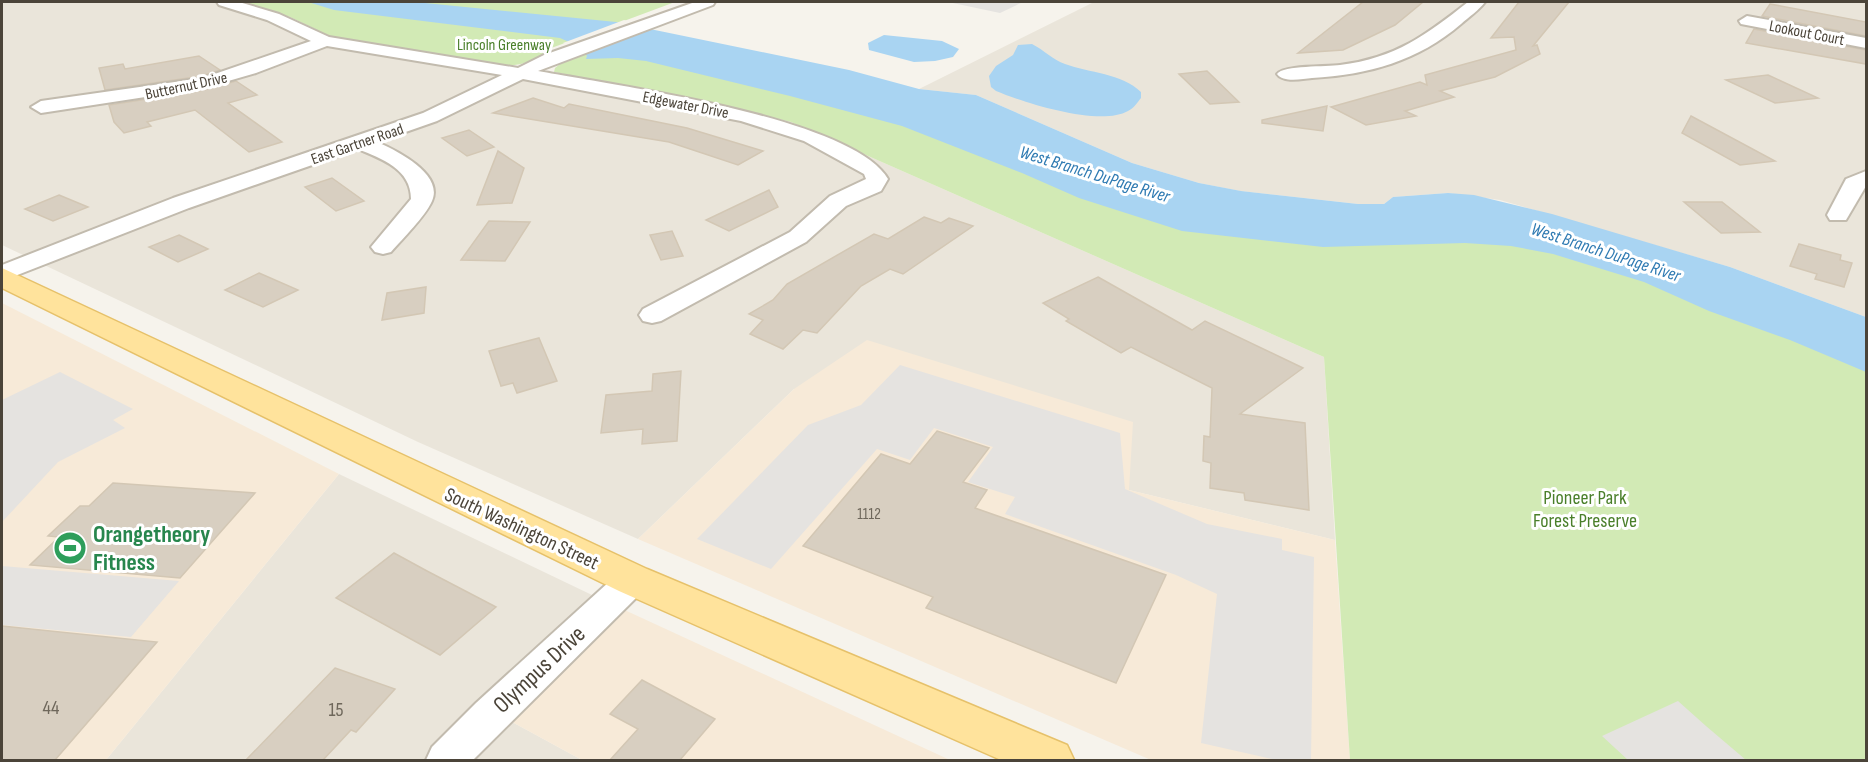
<svg xmlns="http://www.w3.org/2000/svg" width="1868" height="762" viewBox="0 0 1868 762" font-family="'Sofia Sans Condensed',sans-serif">
  <style>
    .residential { fill: #eae5da }
    .commercial { fill: #f7ead8 }
    .green { fill: #d2eab5 }
    .parking { fill: #e5e3e0 }
    .water { fill: #a9d4f2 }
    .pier { fill: #f6f3ec }
    .building { fill: #d8cfc1; stroke: #d3c7b4; stroke-width: 1.5 }
    .lines { fill: none; stroke-linecap: round; stroke-linejoin: round }
    .minor-casing { stroke: #c2bbae; stroke-width: 4 }
    .major-casing { stroke: #e6c16a; stroke-width: 3 }
    .minor { fill: #fff; fill-rule: evenodd }
    .major { fill: #ffe39c; fill-rule: evenodd }
    .labels { text-anchor: middle; stroke-width: 6; stroke-linejoin: round; paint-order: stroke }
    .far-street-label { font-size: 16px; fill: #4b4439; stroke: #fff }
    .far-park-label { font-size: 16px; fill: #4a7f2a; stroke: #fff }
    .number-label { font-size: 16px; fill: #6e675b }
    .far-water-label { font-size: 18px; font-style: italic; fill: #2e7ab2; stroke: #fff }
    .park-label { font-size: 20px; fill: #4a7f2a; stroke: #fff }
    .street-label { font-size: 20px; fill: #4b4439; stroke: #fff }
    .near-number-label { font-size: 20px; fill: #6e675b }
    .near-leisure-label { font-size: 24px; font-weight: bold; fill: #27864d; stroke: #fff; text-anchor: start }
    .near-street-label { font-size: 24px; fill: #4b4439; stroke: #fff }
  </style>
  <rect width="100%" height="100%" fill="#f6f3ec"/>
  <g class="residential">
    <polygon points="2,2 242,2 290,17 312,29 364,44 637,88 765,114 791,122 1324,357 1335,540 1129,490 794,389 638,539 418,442 2,245"/>
    <polygon points="1094,2 1866,2 1866,317 1730,267 1500,200 1448,193 1393,197 1384,204 1358,204 1240,191 1199,183 1132,163 976,95 919,89"/>
    <polygon points="339,474 592,595 477,703 582,760 106,760"/>
  </g>
  <g class="commercial">
    <polygon points="2,303 339,474 106,760 2,760"/>
    <polygon points="867,340 1133,422 1129,490 1335,540 1350,760 1151,760 638,539 794,389"/>
    <polygon points="592,595 950,760 582,760 477,703"/>
  </g>
  <g class="green">
    <polygon points="242,2 675,2 546,50 555,53 521,64 508,66 334,38 290,17"/>
    <polygon points="625,40 1142,192 1465,215 1866,347 1866,760 1350,760 1324,357 791,122 721,105 554,72 555,68 560,64"/>
  </g>
  <g class="parking">
    <polygon points="948,2 1023,2 1000,13"/>
    <polygon points="900,365 1120,433 1125,489 1207,524 1282,539 1282,550 1314,557 1311,760 1277,760 1201,743 1217,594 1176,575 1005,514 1015,497 968,482 993,447 934,428 910,460 877,449 771,569 697,539 808,425 861,405"/>
    <polygon points="60,372 133,409 113,420 125,428 58,462 2,522 2,400"/>
    <polygon points="2,566 179,581 131,637 2,625"/>
    <polygon points="1678,701 1706,726 1746,760 1628,760 1602,736"/>
  </g>
  <g class="water">
    <polygon points="308,2 415,2 616,22 849,70 919,89 976,95 1132,163 1199,183 1241,191 1358,204 1384,204 1393,197 1448,193 1474,195 1552,214 1730,267 1866,317 1866,372 1790,340 1709,311 1644,282 1553,254 1511,246 1465,243 1323,247 1182,231 1079,198 1022,173 902,126 790,96 646,61 618,58 586,59 587,56 580,47 560,38 334,10"/>
    <polygon points="884,35 942,41 959,49 953,57 935,61 914,62 869,50 868,43"/>
    <path d="M1032,44C1044,50 1053,60 1065,64C1089,73 1122,73 1141,92V98C1137,103 1134,108 1128,111C1100,127 1025,103 996,91L991,87L989,76L996,66L1013,55L1018,45Z"/>
  </g>
  <polygon class="pier" points="624,20 655,28 583,55 563,43"/>
  <g class="building">
    <polygon points="1363,2 1423,2 1395,25 1343,50 1298,53"/>
    <polygon points="1519,2 1569,2 1533,46 1537,45 1540,54 1495,77 1440,91 1454,97 1405,111 1416,116 1366,125 1331,107 1420,82 1427,85 1425,75 1516,50 1514,37 1491,38"/>
    <polygon points="1770,4 1866,22 1866,36 1762,16"/>
    <polygon points="1754,29 1866,50 1866,64 1746,43"/>
    <polygon points="199,56 220,70 202,76 105,90 99,68 123,64 125,69"/>
    <polygon points="1207,71 1239,102 1210,104 1179,74"/>
    <polygon points="1768,75 1818,98 1775,103 1726,80"/>
    <polygon points="236,81 257,95 228,103 282,142 249,152 195,110 147,122 151,126 124,133 114,122 109,105 204,90"/>
    <polygon points="533,98 564,108 569,104 687,128 763,151 738,165 669,142 493,113"/>
    <polygon points="1327,106 1323,131 1262,123 1262,120"/>
    <polygon points="1691,116 1775,161 1740,165 1682,133"/>
    <polygon points="469,130 494,147 467,156 442,138"/>
    <polygon points="498,151 524,168 512,203 477,205"/>
    <polygon points="332,178 364,201 336,211 305,187"/>
    <polygon points="769,190 778,207 729,231 706,220"/>
    <polygon points="59,195 88,207 53,221 25,209"/>
    <polygon points="1684,202 1722,202 1760,232 1721,233"/>
    <polygon points="924,217 941,223 949,218 973,226 903,274 890,269 861,286 817,333 803,330 783,349 750,334 763,320 749,314 773,300 787,284 874,234 888,239"/>
    <polygon points="489,221 530,222 505,261 461,260"/>
    <polygon points="672,231 683,256 661,260 650,235"/>
    <polygon points="179,235 208,249 178,262 149,247"/>
    <polygon points="1799,244 1841,255 1840,260 1852,263 1844,287 1815,279 1817,274 1790,266"/>
    <polygon points="259,273 298,290 263,307 225,290"/>
    <polygon points="1098,277 1192,330 1205,321 1303,368 1240,414 1305,423 1309,510 1245,500 1244,493 1210,488 1211,463 1203,461 1204,436 1210,437 1212,388 1131,347 1121,353 1066,321 1069,319 1043,303"/>
    <polygon points="426,287 424,313 382,320 387,293"/>
    <polygon points="539,338 557,381 517,393 513,383 501,386 489,351"/>
    <polygon points="681,371 677,441 642,444 643,429 601,433 606,395 652,391 653,374"/>
    <polygon points="937,431 989,448 963,482 987,490 975,508 1166,575 1116,683 926,608 933,597 803,546 881,454 910,464"/>
    <polygon points="113,483 255,493 180,578 30,565 59,537 48,536 80,506 89,506"/>
    <polygon points="394,553 427,571 496,607 440,655 336,598"/>
    <polygon points="2,626 157,642 55,760 2,760"/>
    <polygon points="335,668 395,689 356,732 351,730 323,760 246,760"/>
    <polygon points="642,680 715,719 680,760 610,760 638,729 610,714"/>
  </g>
  <g class="lines">
    <defs>
      <g id="minor">
        <path d="M217,2H239L279,14L329,37L518,68L544,55L695,2H715L713,5L538,71C612,85 852,117 888,179L881,191L846,206L806,242L661,321L652,323L643,321L639,315L643,309L790,232L830,196L866,179L864,174L804,141L741,121L523,79L437,121L377,142C396,150 444,174 432,201C425,217 403,238 391,252L383,254L375,252L371,247L411,199C411,169 382,159 358,149L189,208L2,281V265L173,198L423,113L502,75L327,46L256,73L204,88L41,113L31,107L41,101L203,78L311,41L267,20L219,5Z"/>
        <path d="M1468,2H1485C1479,10 1469,17 1461,24C1418,61 1368,75 1312,78C1302,79 1283,83 1277,74C1283,65 1327,67 1340,65C1396,58 1426,35 1468,2Z"/>
        <polygon points="1747,16 1866,38 1866,48 1741,24 1739,21"/>
        <polygon points="1866,171 1866,186 1846,220 1830,220 1827,215 1846,179"/>
        <polygon points="633,567 645,571 651,580 645,589 473,760 426,760 432,747 476,703 621,571"/>
      </g>
      <polygon id="major" points="2,268 647,569 1067,745 1074,760 1001,760 619,591 2,288"/>
    </defs>
    <use href="#minor" class="minor-casing"/>
    <use href="#major" class="major-casing"/>
    <use href="#minor" class="minor"/>
    <use href="#major" class="major"/>
  </g>
  <defs>
    <symbol id="stadium-disc" viewBox="-11 -11 22 22"><circle r="9.5" fill="#2e9e5b" stroke="#fff"/><path d="M0-5a6.5 5 0 1 0 0 10a6.5 5 0 1 0 0-10ZM-3.5-1.8h7v3.6h-7Z" fill="#fff"/></symbol>
  </defs>
  <g fill-rule="evenodd">
    <use href="#stadium-disc" x="51" y="529" width="38" height="38"/>
  </g>
  <g class="labels">
    <g class="far-street-label">
      <text transform="translate(1807 32) rotate(11)" y="6">Lookout Court</text>
      <text transform="translate(186 85) rotate(-12)" y="6">Butternut Drive</text>
      <text transform="translate(686 104) rotate(11)" y="6">Edgewater Drive</text>
      <text transform="translate(357 143) rotate(-19)" y="6">East Gartner Road</text>
    </g>
    <g class="far-park-label">
      <text x="504" y="50">Lincoln Greenway</text>
    </g>
    <g class="number-label">
      <text x="869" y="519">1112</text>
    </g>
    <g class="far-water-label">
      <text transform="translate(1095 174) rotate(17)" y="6">West Branch DuPage River</text>
      <text transform="translate(1606 252) rotate(18)" y="6">West Branch DuPage River</text>
    </g>
    <g class="park-label">
      <text x="1585" y="504">Pioneer Park<tspan x="1585" dy="23">Forest Preserve</tspan></text>
    </g>
    <g class="street-label">
      <text transform="translate(522 528) rotate(25)" y="7">South Washington Street</text>
    </g>
    <g class="near-number-label">
      <text x="51" y="714">44</text>
      <text x="336" y="716">15</text>
    </g>
    <g class="near-leisure-label">
      <text x="93" y="542">Orangetheory<tspan x="93" dy="28">Fitness</tspan></text>
    </g>
    <g class="near-street-label">
      <text transform="translate(539 669) rotate(-43)" y="8">Olympus Drive</text>
    </g>
  </g>
  <rect width="1868" height="762" fill="none" stroke="#4b4439" stroke-width="6"/>
</svg>
